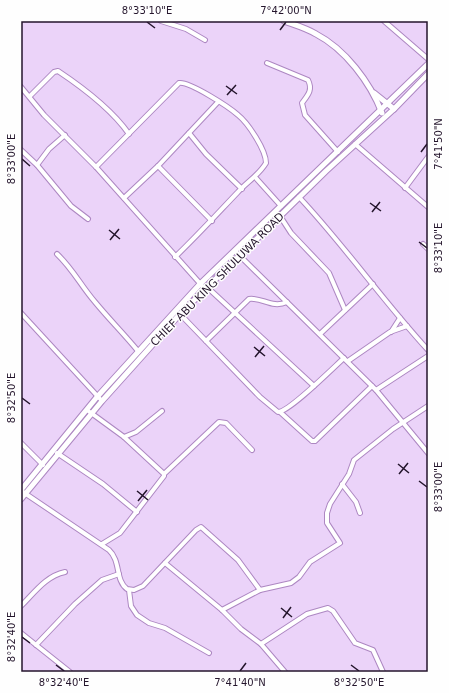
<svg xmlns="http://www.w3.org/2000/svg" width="449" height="693" viewBox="0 0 449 693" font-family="'DejaVu Sans',sans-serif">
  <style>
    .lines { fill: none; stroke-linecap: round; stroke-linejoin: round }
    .minor-casing { stroke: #ad87c2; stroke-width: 6 }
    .tertiary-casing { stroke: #ad87c2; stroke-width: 7 }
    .minor { stroke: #fff; stroke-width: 4 }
    .tertiary { stroke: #fff; stroke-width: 5 }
    .ticks { fill: none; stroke: #24152c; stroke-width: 1.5 }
    .labels { text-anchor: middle; stroke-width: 3; stroke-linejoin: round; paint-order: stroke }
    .street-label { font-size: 11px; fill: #24152c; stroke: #fefefe }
    .neatline { fill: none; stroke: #24152c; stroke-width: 1.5 }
    .ticks-label { font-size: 10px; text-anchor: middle; fill: #24152c }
  </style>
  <rect width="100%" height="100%" fill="#ebd3f9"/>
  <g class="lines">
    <defs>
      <g id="minor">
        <polyline points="161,21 186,29 205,40"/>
        <polyline points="384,21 428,59"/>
        <path d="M267,63L308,80C313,90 308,95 302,103L305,115L338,152"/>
        <polyline points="21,87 44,115 96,167 205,289"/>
        <path d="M30,96L54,72L58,71C82,87 113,111 129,134"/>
        <polyline points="189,133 206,154 242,189"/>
        <polyline points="355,144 428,207"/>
        <polyline points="21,150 37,165 71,206 88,219"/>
        <polyline points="37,165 49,149 65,135"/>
        <polyline points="158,166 212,221"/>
        <path d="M96,167L179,83C189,81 229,107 238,115C248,123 266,150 266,163C259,175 247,182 238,192C217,214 197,236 175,257"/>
        <polyline points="255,177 281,206"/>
        <polyline points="405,188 428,157"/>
        <path d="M299,197C345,246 383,301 428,350"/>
        <polyline points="124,198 158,166 218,102"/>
        <polyline points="280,216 291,233 329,273 345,310"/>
        <polyline points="423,244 428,249"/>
        <polyline points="235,251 376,390 428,453"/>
        <path d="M57,254C73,269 81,286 95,302C109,319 124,334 138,351"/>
        <polyline points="207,287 314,386"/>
        <polyline points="21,313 102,401"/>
        <path d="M180,314L260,397L278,412C289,412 334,367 344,358"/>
        <polyline points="391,332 400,318"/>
        <polyline points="320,334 373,284"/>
        <path d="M206,341L249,299C262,297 272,309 287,302"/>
        <polyline points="348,361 390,332 407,326"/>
        <polyline points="376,390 428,356"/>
        <polyline points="87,410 124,437 164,474 164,476 120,533 102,544"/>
        <polyline points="280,412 312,441 315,441 372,386"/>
        <polyline points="124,437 136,432 162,411"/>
        <polyline points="21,443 43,465"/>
        <polyline points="57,453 103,484 137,512"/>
        <polyline points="164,474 219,422 226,423 252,450"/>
        <polyline points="342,484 356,502 360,513"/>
        <path d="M23,492L109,550C121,561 115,580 127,589L134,590L143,586L196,530L201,527L238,560L260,590"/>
        <polyline points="165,563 222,610 241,629 261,644 285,672"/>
        <polyline points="129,590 131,606 137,615 149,623 165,628 209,653"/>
        <path d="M21,606C35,592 46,576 65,572"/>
        <polyline points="222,610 260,590 291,583 299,577 310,562 340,543 327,523 327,513 330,504 349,474 354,460 393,429 428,406"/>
        <polyline points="21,633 70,672"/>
        <polyline points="261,644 307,614 328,608 333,611 355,643 373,650 383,672"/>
        <polyline points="36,645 75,604 102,580 119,574"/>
      </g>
      <g id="tertiary">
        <path d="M284,21C295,25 306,28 316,34C345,49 370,82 382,113"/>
        <polyline points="374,93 394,109"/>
        <polyline points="21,490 97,397 200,284 428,64"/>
        <polyline points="21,499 102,401 180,314 326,171 394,109 428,74"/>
      </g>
    </defs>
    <use href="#minor" class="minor-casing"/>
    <use href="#tertiary" class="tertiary-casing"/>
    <use href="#minor" class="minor"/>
    <use href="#tertiary" class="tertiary"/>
  </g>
  <path class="ticks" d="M147,22L155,28M280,30L286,22M226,86L237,94M227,95L236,85M421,152L427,144M22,159L30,166M370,203L381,211M372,212L380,202M109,230L120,239M110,240L119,229M419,242L427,248M254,347L265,356M255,357L264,346M22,398L30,404M398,464L409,473M399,474L408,463M419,481L427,487M137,491L148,500M138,501L147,490M281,608L292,617M283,618L291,607M22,637L30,643M56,665L64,671M351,665L359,671M240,671L246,663"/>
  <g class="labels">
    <g class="street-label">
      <text transform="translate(217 279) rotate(-45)" y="4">CHIEF ABU KING SHULUWA ROAD</text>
    </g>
  </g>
  <rect width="449" height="693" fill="none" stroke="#fefefe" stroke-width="44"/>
  <rect x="22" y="22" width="405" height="649" class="neatline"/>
  <g class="ticks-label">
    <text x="147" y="14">8°33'10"E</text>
    <text x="286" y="14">7°42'00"N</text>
    <text transform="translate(438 144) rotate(-90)" y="4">7°41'50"N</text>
    <text transform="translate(11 159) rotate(-90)" y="4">8°33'00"E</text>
    <text transform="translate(438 248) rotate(-90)" y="4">8°33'10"E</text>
    <text transform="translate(11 398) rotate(-90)" y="4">8°32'50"E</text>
    <text transform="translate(438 487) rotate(-90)" y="4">8°33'00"E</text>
    <text transform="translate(11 637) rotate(-90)" y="4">8°32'40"E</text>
    <text x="64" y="686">8°32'40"E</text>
    <text x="240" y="686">7°41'40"N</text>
    <text x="359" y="686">8°32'50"E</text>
  </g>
</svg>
